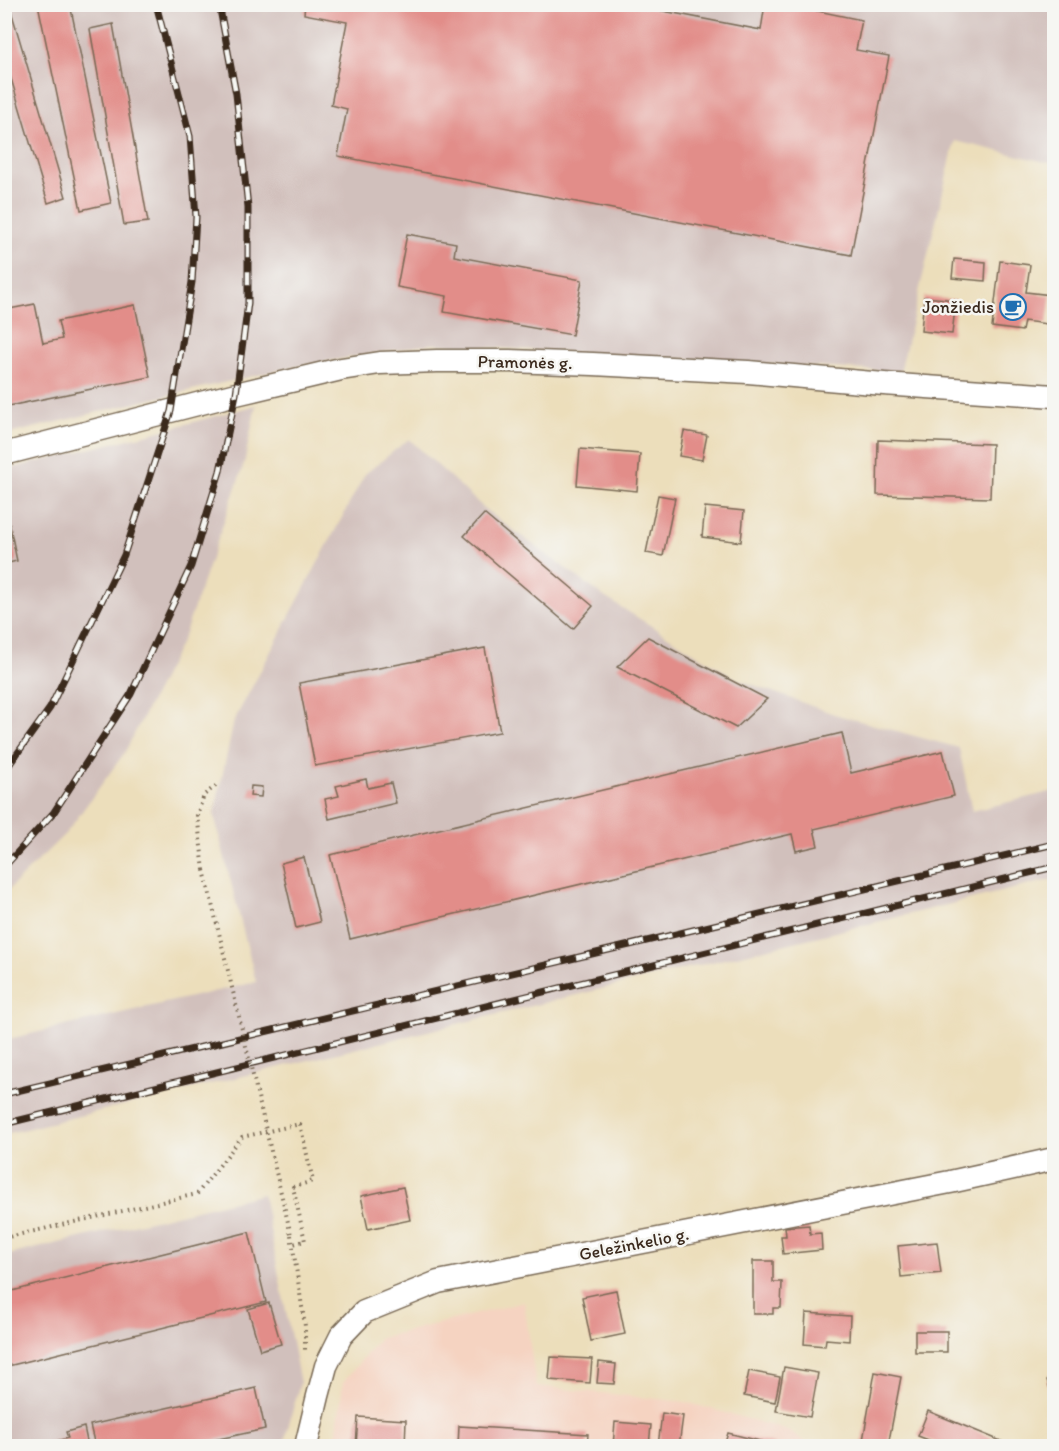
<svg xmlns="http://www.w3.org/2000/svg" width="1059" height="1451" viewBox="0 0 1059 1451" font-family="Itim,sans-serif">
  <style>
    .built { fill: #f5d3c1 }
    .industrial { fill: #d1c0bc }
    .building { fill: #e28d89 }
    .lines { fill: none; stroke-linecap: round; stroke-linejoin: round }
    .minor-casing { stroke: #796955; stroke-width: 25 }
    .path { stroke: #796955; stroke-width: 4; stroke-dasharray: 1.5 4.5; stroke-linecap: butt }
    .minor { stroke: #fff; stroke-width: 22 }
    .rail-casing { stroke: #3b2a1e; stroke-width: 7 }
    .rail { stroke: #f6f6f2; stroke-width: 4.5; stroke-dasharray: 14; stroke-linecap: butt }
    .path-bridge { stroke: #796955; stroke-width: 4; stroke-dasharray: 1.5 4.5; stroke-linecap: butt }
    .labels { text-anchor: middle; stroke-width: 5; stroke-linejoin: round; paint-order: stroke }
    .poi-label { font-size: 18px; fill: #3b2a1e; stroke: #f6f6f2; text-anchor: end }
    .street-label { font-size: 18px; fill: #3b2a1e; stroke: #f6f6f2 }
  </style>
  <rect width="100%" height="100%" fill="#f6f6f2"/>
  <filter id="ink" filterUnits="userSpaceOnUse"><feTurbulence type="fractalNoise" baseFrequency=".0167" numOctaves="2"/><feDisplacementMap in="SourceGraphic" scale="12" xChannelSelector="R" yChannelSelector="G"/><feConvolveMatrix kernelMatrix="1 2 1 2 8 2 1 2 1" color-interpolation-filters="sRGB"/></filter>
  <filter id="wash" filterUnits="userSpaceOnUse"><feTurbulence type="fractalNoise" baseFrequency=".008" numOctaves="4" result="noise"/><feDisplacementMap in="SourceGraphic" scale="24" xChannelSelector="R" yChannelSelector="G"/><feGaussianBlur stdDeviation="1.35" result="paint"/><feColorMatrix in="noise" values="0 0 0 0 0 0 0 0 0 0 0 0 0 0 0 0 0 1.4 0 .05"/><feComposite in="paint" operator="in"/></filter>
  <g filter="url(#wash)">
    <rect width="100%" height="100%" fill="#ecdebb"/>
    <polygon class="built" points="524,1302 536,1386 686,1402 788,1430 811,1446 335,1446 343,1382 380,1338"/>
    <g class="industrial">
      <polygon points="4,5 1054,5 1054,164 955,141 900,372 431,344 288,368 139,402 5,435"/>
      <polygon points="256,405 244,464 184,636 125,752 67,832 5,893 4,470 153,433"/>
      <polygon points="409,439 486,510 606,598 737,679 834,714 959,748 972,811 1054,791 1054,879 5,1134 4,1040 256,982 214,815 234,721 365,474"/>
      <polygon points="263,1194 300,1383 283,1446 5,1446 4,1256"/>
    </g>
    <g id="blocks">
      <g class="building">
        <polygon points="4,4 9,4 66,197 48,203 4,55"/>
        <polygon points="38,4 70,4 111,203 81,210"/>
        <polygon points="305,4 627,4 761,30 765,4 784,4 862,20 856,50 889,56 851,255 338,156 347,109 331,105 347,22 304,14"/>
        <polygon points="113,24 148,222 124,225 90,29"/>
        <polygon points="407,234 456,243 454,256 582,280 572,335 444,312 447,296 397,287"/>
        <polygon points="954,259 986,262 985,281 952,278"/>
        <polygon points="1000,261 1030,265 1026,292 1051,295 1047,324 1024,321 1022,331 992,327"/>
        <polygon points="924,297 956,300 952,334 921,331"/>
        <polygon points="35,304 43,343 62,339 58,321 135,305 150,377 4,407 4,310"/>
        <polygon points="684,431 707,435 702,460 679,456"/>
        <polygon points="878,440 992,444 990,498 877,495"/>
        <polygon points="580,449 640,454 637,491 577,485"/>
        <polygon points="658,495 675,498 663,556 646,553"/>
        <polygon points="705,507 744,511 741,542 702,537"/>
        <polygon points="4,512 7,512 17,561 4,564"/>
        <polygon points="484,514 593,606 573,629 464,536"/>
        <polygon points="648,637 767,699 736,728 617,667"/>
        <polygon points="485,648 500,732 315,766 299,683"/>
        <polygon points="842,733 851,773 943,751 954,796 814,829 818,846 796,851 792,834 350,939 330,855"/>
        <polygon points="366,779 368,788 391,783 396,803 329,819 325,799 339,796 336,786"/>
        <polygon points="251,786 262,787 261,797 250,796"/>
        <polygon points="304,857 320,922 296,928 281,863"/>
        <polygon points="403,1187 410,1220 368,1229 361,1196"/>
        <polygon points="809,1225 810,1234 821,1233 822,1250 783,1254 781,1236 786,1236 785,1227"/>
        <polygon points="249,1232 266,1302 4,1367 4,1293"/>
        <polygon points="937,1242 941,1273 901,1277 898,1246"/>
        <polygon points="753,1261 773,1261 773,1282 782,1282 781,1308 773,1308 773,1314 753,1314"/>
        <polygon points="616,1290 625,1334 591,1341 582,1297"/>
        <polygon points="269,1303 281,1344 260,1350 248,1309"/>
        <polygon points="806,1313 850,1316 849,1341 826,1339 825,1346 804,1344"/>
        <rect x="915" y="1331" width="32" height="21"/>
        <polygon points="551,1357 592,1359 590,1383 549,1380"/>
        <polygon points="599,1362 616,1364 614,1384 597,1383"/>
        <polygon points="784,1367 818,1373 810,1417 776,1411"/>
        <polygon points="749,1371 780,1377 775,1402 744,1396"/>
        <polygon points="875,1372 901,1377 888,1446 862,1446"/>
        <polygon points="1054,1378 1054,1401 1047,1380"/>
        <polygon points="256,1388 265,1429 186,1446 95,1446 90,1425"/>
        <polygon points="928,1411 1013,1446 944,1446 918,1436"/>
        <polygon points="662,1413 683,1416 679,1446 658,1446"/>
        <polygon points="358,1417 406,1420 405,1446 356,1446"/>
        <polygon points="615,1422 651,1425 649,1446 613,1446"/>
        <polygon points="459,1426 588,1434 587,1446 458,1446"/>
        <polygon points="84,1427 88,1446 37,1446 68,1438 66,1432"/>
        <polygon points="728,1433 780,1446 724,1446"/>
      </g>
    </g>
  </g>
  <g filter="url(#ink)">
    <use href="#blocks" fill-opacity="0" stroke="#796955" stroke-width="1.5"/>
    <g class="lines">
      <defs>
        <g id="minor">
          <polyline points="4,454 236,394 341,369 380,363 437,361 510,361 593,364 748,372 884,384 1054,396"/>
          <polyline points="306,1446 318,1396 326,1366 341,1336 364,1312 438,1282 950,1182 1054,1159"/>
        </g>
      </defs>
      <use href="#minor" class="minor-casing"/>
      <g class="path">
        <polyline points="204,870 197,815 204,795 217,785"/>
        <polyline points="291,1235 305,1326 305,1352"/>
        <polyline points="4,1238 197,1194 242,1137 300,1124 313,1181 293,1187 305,1241 293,1244"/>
      </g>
      <use href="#minor" class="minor"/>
      <defs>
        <g id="rail">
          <polyline points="4,772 50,708 124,555 171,411 192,282 196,217 190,136 156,4"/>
          <polyline points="4,867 54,812 131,694 191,566 220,471 236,394 248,303 248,207 236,94 219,4"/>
          <polyline points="4,1094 1054,844"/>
          <polyline points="4,1124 1054,867"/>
        </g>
      </defs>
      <use href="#rail" class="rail-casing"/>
      <use href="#rail" class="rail"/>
      <polyline class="path-bridge" points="204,870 291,1235"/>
    </g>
  </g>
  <defs>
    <symbol id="cafe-ring" viewBox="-11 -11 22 22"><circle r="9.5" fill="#f6f6f2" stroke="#1f6fb2" stroke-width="1.5"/><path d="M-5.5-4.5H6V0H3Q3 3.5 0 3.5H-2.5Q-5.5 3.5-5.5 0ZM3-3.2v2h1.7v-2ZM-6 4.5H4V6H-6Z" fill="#1f6fb2"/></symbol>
  </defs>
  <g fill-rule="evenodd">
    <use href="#cafe-ring" x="998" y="292" width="30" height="30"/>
  </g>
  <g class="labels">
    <g class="poi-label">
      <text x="994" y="313">Jonžiedis</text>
    </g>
    <g class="street-label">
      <text transform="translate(525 362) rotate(1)" y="6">Pramonės g.</text>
      <text transform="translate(634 1244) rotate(-11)" y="6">Geležinkelio g.</text>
    </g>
  </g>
  <rect width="1059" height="1451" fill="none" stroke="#f6f6f2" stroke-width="24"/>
</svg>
